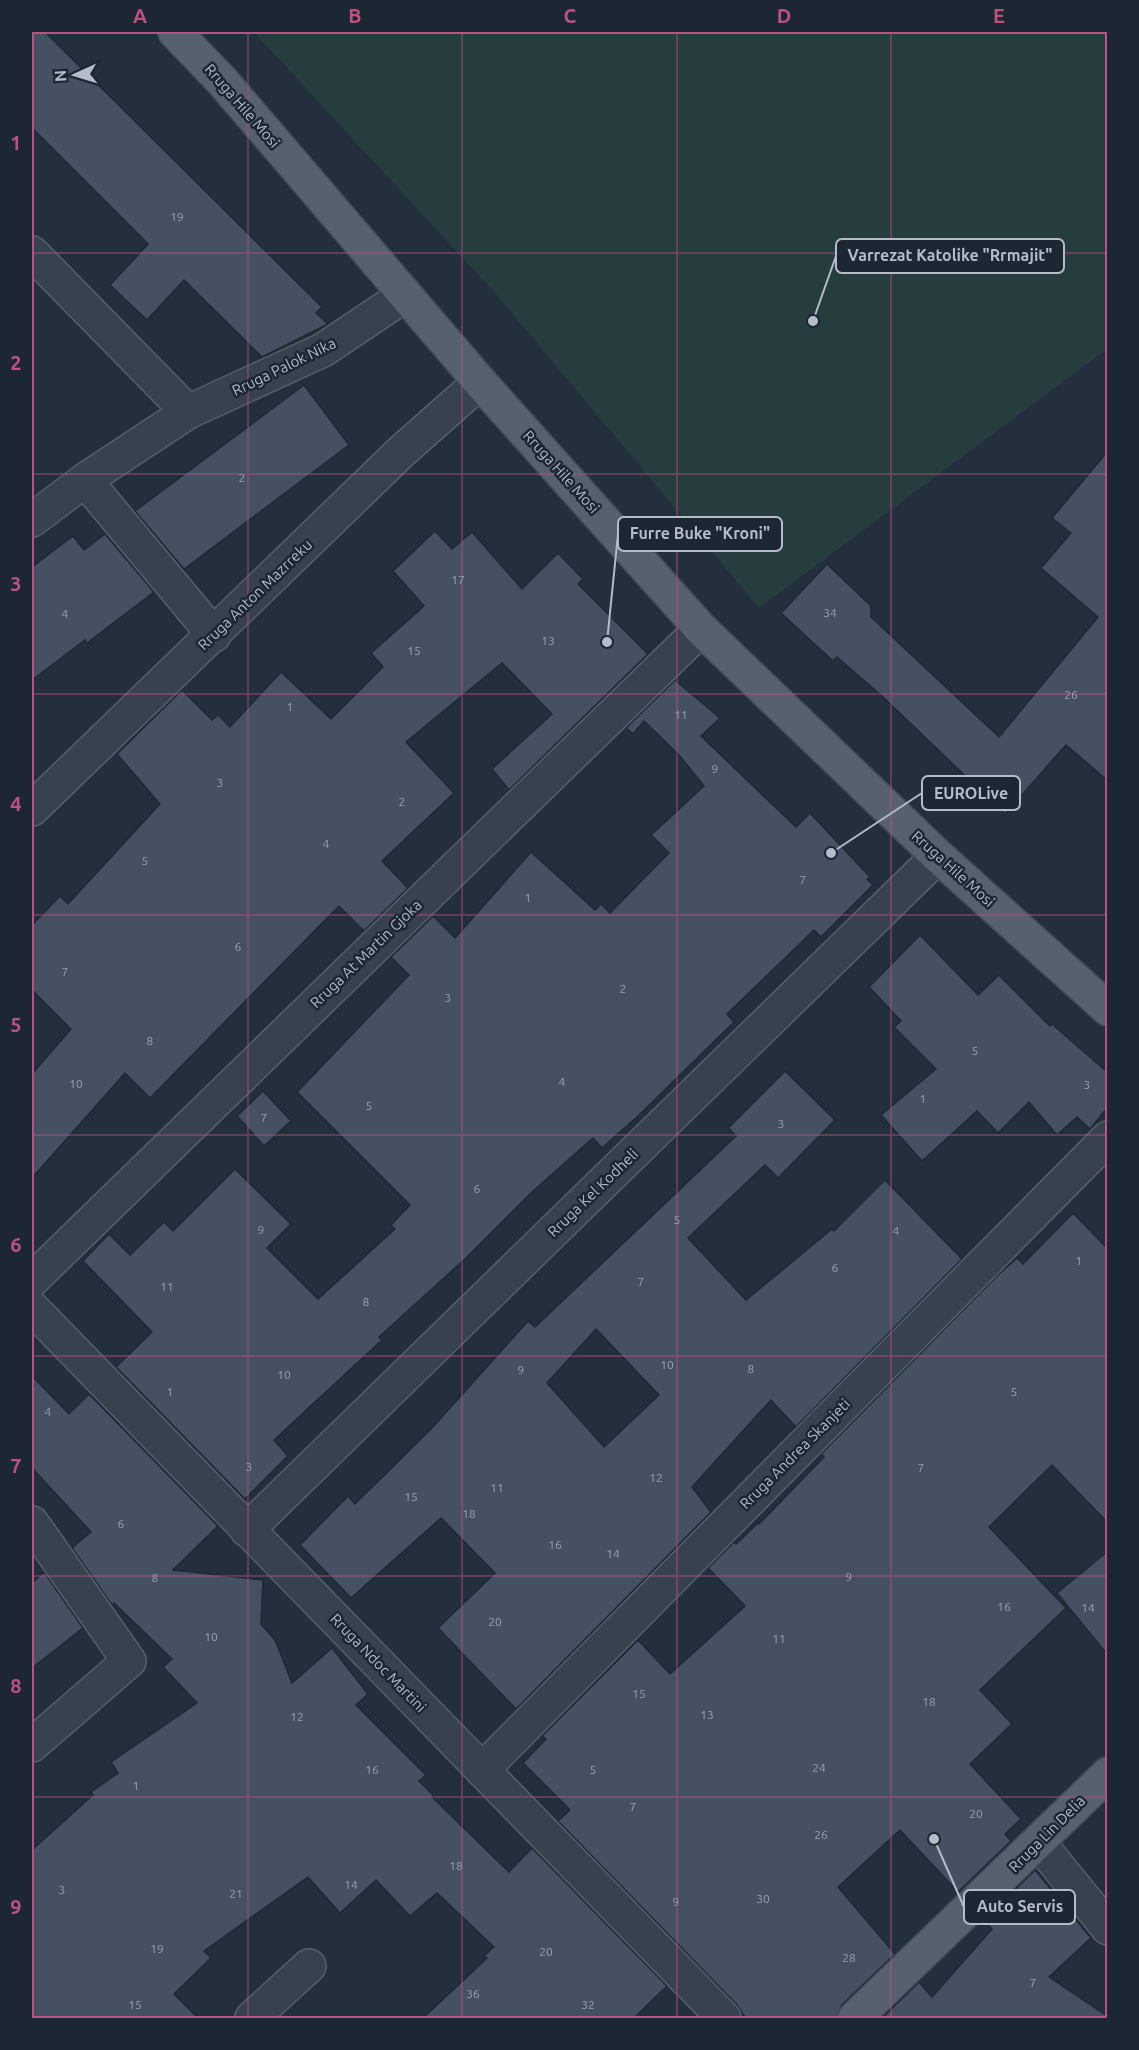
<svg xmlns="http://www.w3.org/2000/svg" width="1139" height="2050" viewBox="0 0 1139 2050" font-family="Ubuntu,sans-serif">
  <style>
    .green { fill: #263c3f }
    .building { fill: #455162; stroke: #1f2835; stroke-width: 1.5; fill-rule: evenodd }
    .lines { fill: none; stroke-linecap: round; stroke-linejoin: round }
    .minor-casing { stroke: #565f6c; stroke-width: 36 }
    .major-casing { stroke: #414a57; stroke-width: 36 }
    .minor { stroke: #38414e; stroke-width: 33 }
    .major { stroke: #56606e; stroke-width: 33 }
    .grid { fill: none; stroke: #bd5182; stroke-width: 1.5; stroke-opacity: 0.55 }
    .labels { text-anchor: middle; stroke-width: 5; stroke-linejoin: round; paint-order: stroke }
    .number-label { font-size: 12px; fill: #98a1af }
    .street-label { font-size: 15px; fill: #b4bcc9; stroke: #1d2633 }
    .leader { fill: none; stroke: #b4bcc9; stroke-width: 2 }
    .callout-dot { fill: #b4bcc9; stroke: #1d2633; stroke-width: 2 }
    .callout { fill: #1d2633; stroke: #b4bcc9; stroke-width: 2 }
    .callout-label { font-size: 16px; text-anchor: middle; font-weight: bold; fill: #b4bcc9 }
    .neatline { fill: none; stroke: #bd5182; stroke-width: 2 }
    .grid-label { font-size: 20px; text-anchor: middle; font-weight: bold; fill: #bd5182 }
  </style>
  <rect width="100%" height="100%" fill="#242f3e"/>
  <polygon class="green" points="254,32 1107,32 1107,349 759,608 495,293"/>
  <g class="building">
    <polygon points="32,32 45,32 322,307 316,313 328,324 262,357 184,280 147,320 110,285 148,244 32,128"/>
    <polygon points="304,385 349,445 184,569 135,511"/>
    <polygon points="1107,452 1107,780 1066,745 1005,814 883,697 837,657 833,661 781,613 827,564 871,606 871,617 999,737 1098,617 1041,568 1071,533 1052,518"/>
    <polygon points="435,531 452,549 472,532 522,589 558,553 583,579 578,584 648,654 509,790 492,769 552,714 502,663 406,742 454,793 382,861 408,888 364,931 339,906 150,1098 125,1073 32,1178 32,1074 71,1029 32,990 32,925 60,896 68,904 160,804 117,754 182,690 212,720 218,715 230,727 281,672 331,719 383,667 371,653 424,606 393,571"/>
    <polygon points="105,534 154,592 87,643 85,640 32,680 32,567 73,536 84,550"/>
    <polygon points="675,680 720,718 701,736 796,827 810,813 870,877 867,879 873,885 821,937 814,930 727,1014 734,1022 638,1116 602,1148 593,1138 532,1192 465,1259 379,1337 382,1340 274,1440 288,1456 245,1499 116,1367 152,1332 83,1261 109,1234 130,1255 164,1222 173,1231 235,1169 291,1224 267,1248 318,1299 395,1229 391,1225 410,1205 297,1092 409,975 391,957 433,916 455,938 531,852 595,910 601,904 610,913 669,853 651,835 704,786 679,755 644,721 633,734 626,728"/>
    <polygon points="920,935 978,995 999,975 1050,1026 1052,1024 1107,1072 1107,1108 1090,1129 1077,1117 1057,1135 1029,1102 998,1133 977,1111 922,1161 881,1115 936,1069 894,1027 901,1021 869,987"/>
    <path d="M785,1071L835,1120L778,1178L765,1165L688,1238L746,1300L832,1229L834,1231L885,1180L962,1259L796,1427L771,1400L692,1487L711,1512L516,1709L438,1628L495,1573L441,1518L351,1598L300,1545L348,1496L355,1504L432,1428L528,1321L535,1327L736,1136L728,1128ZM596,1329L659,1395L604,1447L547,1383Z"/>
    <polygon points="263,1091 291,1121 264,1146 237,1116"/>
    <polygon points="1073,1213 1107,1248 1107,1522 1052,1465 989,1527 1066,1608 980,1690 1012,1724 970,1764 1021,1819 1005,1834 1011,1841 958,1892 900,1830 838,1887 895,1954 842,2005 837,2019 746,2019 737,2005 558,1821 570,1810 523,1763 546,1739 542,1736 638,1640 670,1674 745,1606 708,1568 734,1542 736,1544 758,1523 759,1524 824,1457 821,1454 1000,1273 1017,1258 1023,1264"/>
    <polygon points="32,1376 69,1414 89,1394 218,1526 173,1570 263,1580 261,1624 275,1640 292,1683 332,1648 368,1694 356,1705 426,1775 419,1781 434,1796 432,1797 509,1872 532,1848 667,1986 633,2019 422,2019 487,1958 484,1956 494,1947 437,1893 410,1916 376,1880 340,1913 308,1877 204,1951 211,1958 174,1994 199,2019 32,2019 32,1850 93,1795 91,1792 118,1773 111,1762 197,1703 163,1667 172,1659 114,1603 112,1605 72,1548 91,1532 32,1468"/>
    <polygon points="1107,1552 1107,1654 1057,1593"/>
    <polygon points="44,1572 83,1628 32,1668 32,1583"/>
    <polygon points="1035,1870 1091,1938 1049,1977 1107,2016 1107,2019 881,2019 919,1982 932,1997 992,1929 984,1920"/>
  </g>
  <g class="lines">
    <defs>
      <g id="minor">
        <polyline points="32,253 188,412"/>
        <polyline points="85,480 214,635"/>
        <polyline points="32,520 85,480 188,412 323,350 405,295"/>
        <polyline points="32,809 402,451 480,382"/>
        <polyline points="32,1280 701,629"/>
        <polyline points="32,1308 724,2018"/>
        <polyline points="32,1523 129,1661 32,1745"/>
        <polyline points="247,1530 938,856"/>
        <polyline points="482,1770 1108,1138"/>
        <polyline points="1039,1843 1108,1928"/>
        <polyline points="252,2018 309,1966"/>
      </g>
      <g id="major">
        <polyline points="175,32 223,82 480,382 701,629 938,856 1108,1009"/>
        <polyline points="855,2018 1108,1774"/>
      </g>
    </defs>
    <use href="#minor" class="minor-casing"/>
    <use href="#major" class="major-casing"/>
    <use href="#minor" class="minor"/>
    <use href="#major" class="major"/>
  </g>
  <path class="grid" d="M248,32V2018M462,32V2018M677,32V2018M891,32V2018M32,253H1108M32,474H1108M32,694H1108M32,915H1108M32,1135H1108M32,1356H1108M32,1576H1108M32,1797H1108"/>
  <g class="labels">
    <g class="number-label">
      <text x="177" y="221">19</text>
      <text x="242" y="482">2</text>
      <text x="458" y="584">17</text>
      <text x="830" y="617">34</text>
      <text x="65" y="618">4</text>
      <text x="548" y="645">13</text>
      <text x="414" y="655">15</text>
      <text x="1071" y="699">26</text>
      <text x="290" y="711">1</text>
      <text x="681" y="719">11</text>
      <text x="715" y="773">9</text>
      <text x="220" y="787">3</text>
      <text x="402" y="806">2</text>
      <text x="326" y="848">4</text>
      <text x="145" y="865">5</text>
      <text x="803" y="884">7</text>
      <text x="528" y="902">1</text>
      <text x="238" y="951">6</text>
      <text x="65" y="976">7</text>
      <text x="623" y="993">2</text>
      <text x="448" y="1002">3</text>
      <text x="150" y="1045">8</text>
      <text x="975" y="1055">5</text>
      <text x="562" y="1086">4</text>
      <text x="76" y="1088">10</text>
      <text x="1087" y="1089">3</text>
      <text x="923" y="1103">1</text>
      <text x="369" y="1110">5</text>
      <text x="264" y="1122">7</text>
      <text x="781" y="1128">3</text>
      <text x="477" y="1193">6</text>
      <text x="677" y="1224">5</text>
      <text x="261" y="1234">9</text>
      <text x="896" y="1235">4</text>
      <text x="1079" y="1265">1</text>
      <text x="835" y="1272">6</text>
      <text x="641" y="1286">7</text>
      <text x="167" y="1291">11</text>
      <text x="366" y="1306">8</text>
      <text x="667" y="1369">10</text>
      <text x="751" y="1373">8</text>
      <text x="521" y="1374">9</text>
      <text x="284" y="1379">10</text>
      <text x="170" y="1396">1</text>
      <text x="1014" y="1396">5</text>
      <text x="48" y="1416">4</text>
      <text x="249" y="1471">3</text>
      <text x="921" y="1472">7</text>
      <text x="656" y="1482">12</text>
      <text x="497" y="1492">11</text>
      <text x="411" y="1501">15</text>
      <text x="469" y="1518">18</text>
      <text x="121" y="1528">6</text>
      <text x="555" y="1549">16</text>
      <text x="613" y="1558">14</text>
      <text x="849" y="1581">9</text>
      <text x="155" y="1582">8</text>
      <text x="1004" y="1611">16</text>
      <text x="1088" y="1612">14</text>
      <text x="495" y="1626">20</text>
      <text x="211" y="1641">10</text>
      <text x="779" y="1643">11</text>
      <text x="639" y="1698">15</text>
      <text x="929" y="1706">18</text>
      <text x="707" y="1719">13</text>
      <text x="297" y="1721">12</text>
      <text x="819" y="1772">24</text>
      <text x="372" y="1774">16</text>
      <text x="593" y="1774">5</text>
      <text x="136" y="1790">1</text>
      <text x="633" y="1811">7</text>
      <text x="976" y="1818">20</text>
      <text x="821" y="1839">26</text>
      <text x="456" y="1870">18</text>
      <text x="351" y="1889">14</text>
      <text x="62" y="1894">3</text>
      <text x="236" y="1898">21</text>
      <text x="763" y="1903">30</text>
      <text x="676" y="1906">9</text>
      <text x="157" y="1953">19</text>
      <text x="546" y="1956">20</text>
      <text x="849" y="1962">28</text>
      <text x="1033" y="1987">7</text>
      <text x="473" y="1998">36</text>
      <text x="135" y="2009">15</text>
      <text x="588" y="2009">32</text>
    </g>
    <g class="street-label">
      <text transform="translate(242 106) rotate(49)" y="5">Rruga Hile Mosi</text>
      <text transform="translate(284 367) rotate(-26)" y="5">Rruga Palok Nika</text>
      <text transform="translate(561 472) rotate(48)" y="5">Rruga Hile Mosi</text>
      <text transform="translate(255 595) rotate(-44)" y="5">Rruga Anton Mazrreku</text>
      <text transform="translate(953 869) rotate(42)" y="5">Rruga Hile Mosi</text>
      <text transform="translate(366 954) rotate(-44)" y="5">Rruga At Martin Gjoka</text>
      <text transform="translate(593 1193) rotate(-44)" y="5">Rruga Kel Kodheli</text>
      <text transform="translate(795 1454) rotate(-45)" y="5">Rruga Andrea Skanjeti</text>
      <text transform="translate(378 1663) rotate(46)" y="5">Rruga Ndoc Martini</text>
      <text transform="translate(1047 1834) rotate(-45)" y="5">Rruga Lin Delia</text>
    </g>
  </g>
  <path class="leader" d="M813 321L836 256M607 642L618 534M831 853L922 793M934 1839L964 1907"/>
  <g class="callout-dot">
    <circle cx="813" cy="321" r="6"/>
    <circle cx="607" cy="642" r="6"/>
    <circle cx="831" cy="853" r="6"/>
    <circle cx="934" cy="1839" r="6"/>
  </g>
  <g class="callout">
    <rect x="836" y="239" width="228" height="34" rx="6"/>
    <rect x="618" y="517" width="164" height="34" rx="6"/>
    <rect x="922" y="776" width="98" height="34" rx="6"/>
    <rect x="964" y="1890" width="111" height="34" rx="6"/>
  </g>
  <g class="callout-label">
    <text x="950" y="261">Varrezat Katolike "Rrmajit"</text>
    <text x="700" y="539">Furre Buke "Kroni"</text>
    <text x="971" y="799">EUROLive</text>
    <text x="1020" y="1912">Auto Servis</text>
  </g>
  <rect width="1139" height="2050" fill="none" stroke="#1d2633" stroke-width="66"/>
  <g transform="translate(75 75) rotate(266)" stroke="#1d2633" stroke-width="4.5" paint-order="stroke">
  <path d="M0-4.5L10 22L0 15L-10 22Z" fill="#b4bcc9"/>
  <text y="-9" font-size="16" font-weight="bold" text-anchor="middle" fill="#b4bcc9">N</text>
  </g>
  <rect x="33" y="33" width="1073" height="1984" class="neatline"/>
  <g class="grid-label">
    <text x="140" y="23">A</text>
    <text x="355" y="23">B</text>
    <text x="570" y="23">C</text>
    <text x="784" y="23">D</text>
    <text x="999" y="23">E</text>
    <text x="16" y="150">1</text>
    <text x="16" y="370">2</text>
    <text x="16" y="591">3</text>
    <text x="16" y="811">4</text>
    <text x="16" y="1032">5</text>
    <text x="16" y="1252">6</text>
    <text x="16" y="1473">7</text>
    <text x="16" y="1693">8</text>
    <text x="16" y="1914">9</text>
  </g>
</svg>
